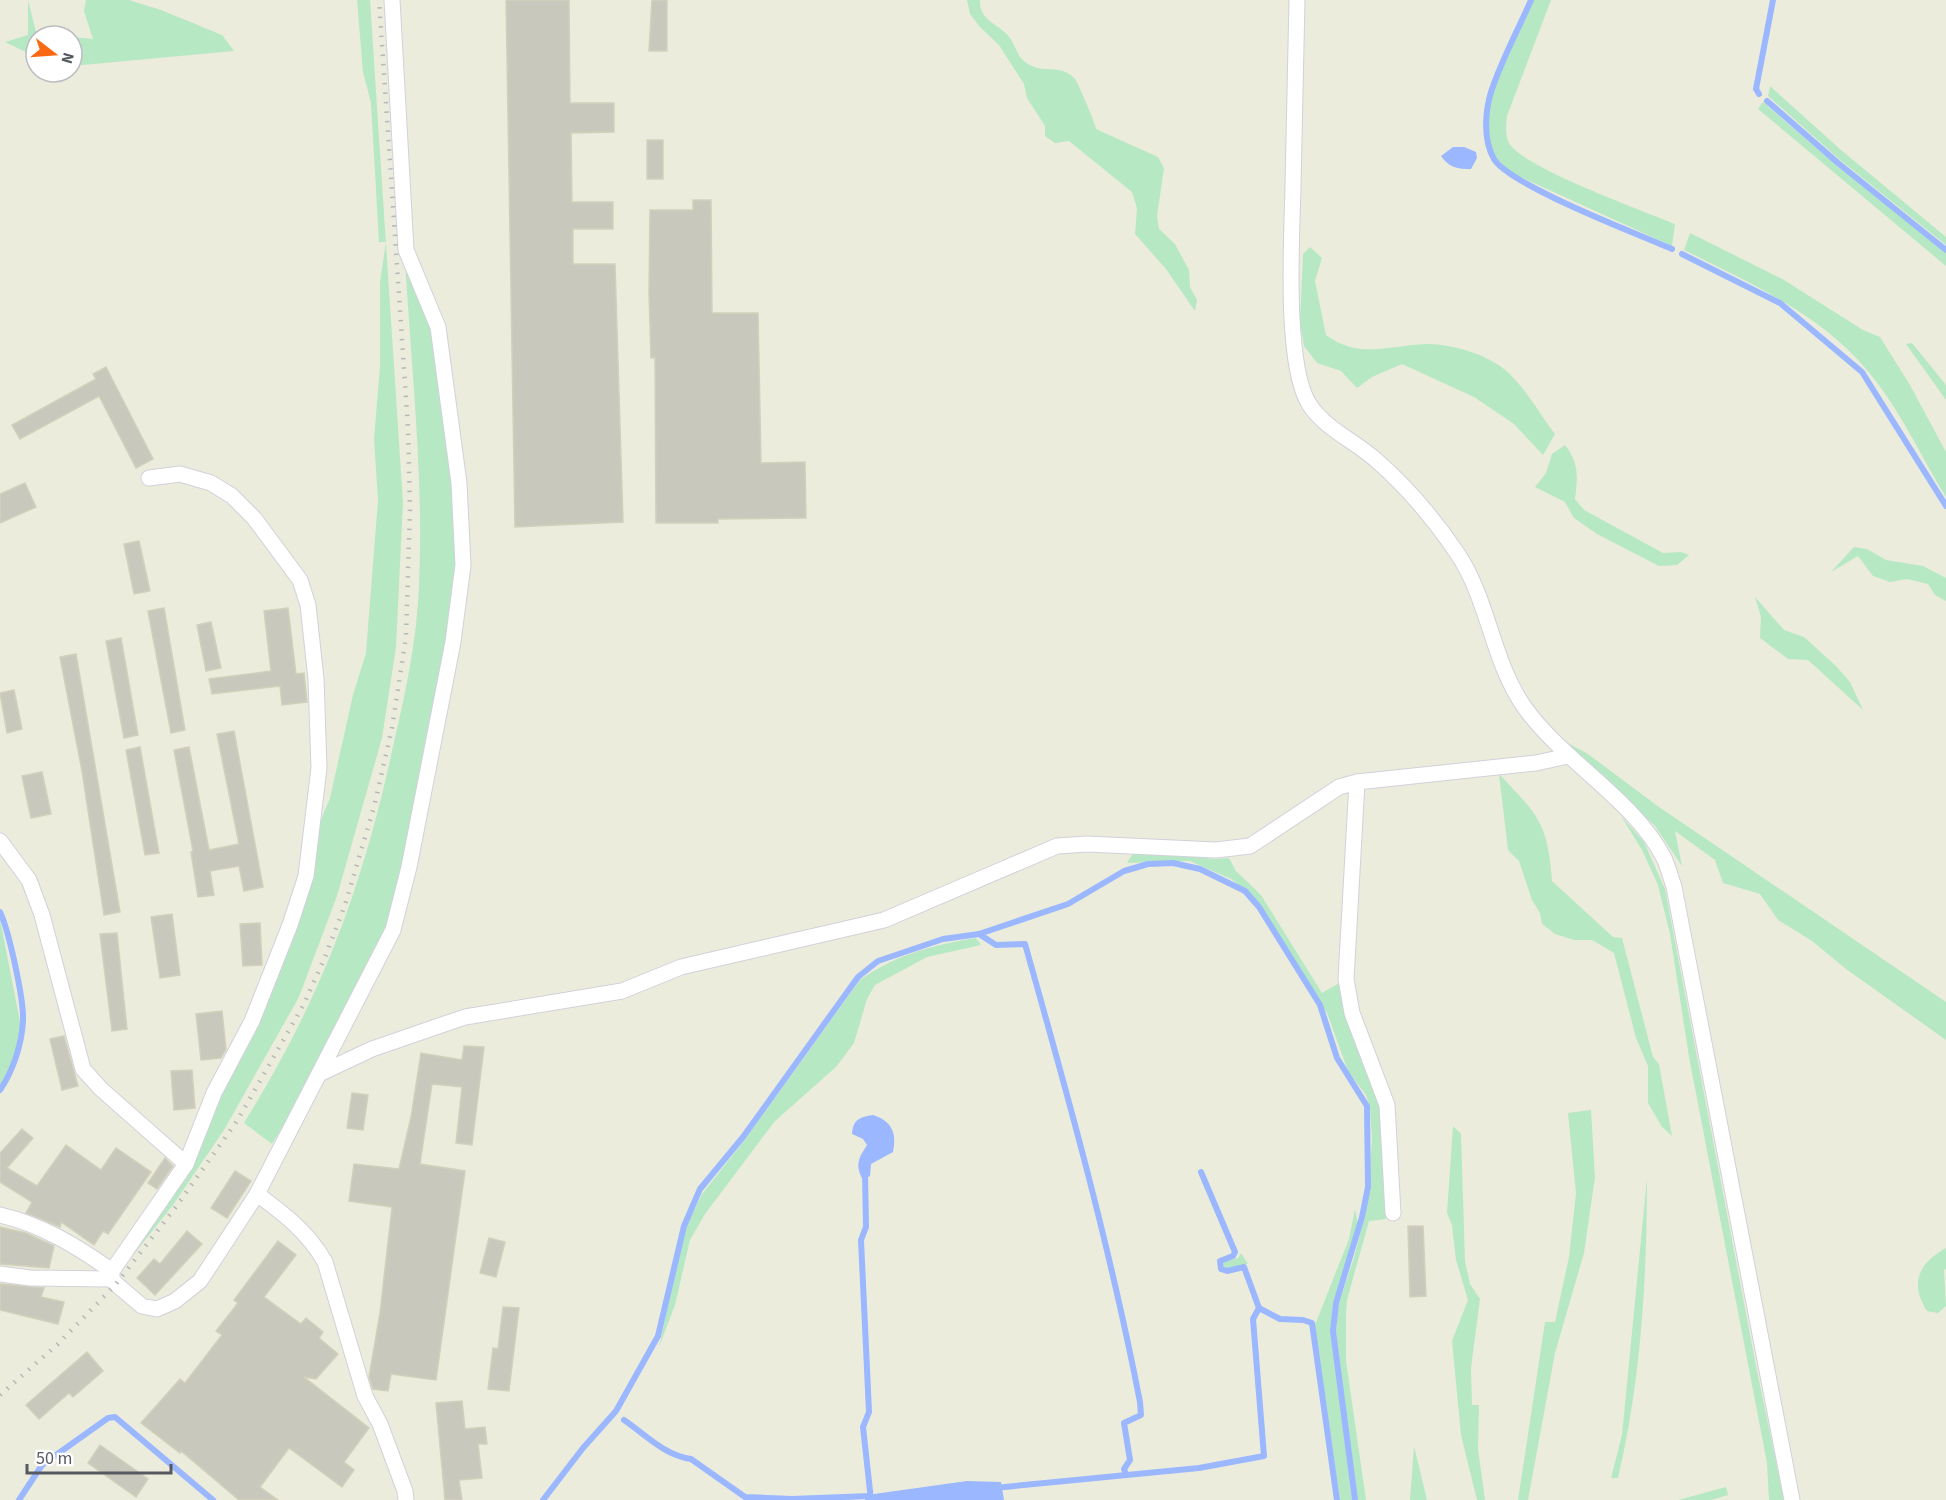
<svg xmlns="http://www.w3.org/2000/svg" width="1946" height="1500" viewBox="0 0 1946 1500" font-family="'Source Sans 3',sans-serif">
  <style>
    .green { fill: #b6e8c4 }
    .water { fill: #9bb7ff }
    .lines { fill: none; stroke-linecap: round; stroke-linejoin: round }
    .stream { stroke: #9bb7ff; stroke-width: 6 }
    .building { fill: #c9c8bc; stroke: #d1d1bb; stroke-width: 1.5 }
    .street-casing { stroke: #d1d1da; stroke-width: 17 }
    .street { stroke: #fff; stroke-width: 15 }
    .rail { stroke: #b6b7b7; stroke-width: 4.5; stroke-dasharray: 1.5 8; stroke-linecap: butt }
  </style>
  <rect width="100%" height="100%" fill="#ececdd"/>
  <g class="green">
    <polygon points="28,0 37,36 36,57 5,42 28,35"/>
    <polygon points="86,0 129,0 161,10 222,35 234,51 72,66 72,37 93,39 84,11"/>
    <polygon points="357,0 370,0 403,503 396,647 382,738 337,896 299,997 224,1130 173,1205 130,1259 254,1028 318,827 330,798 353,695 366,653 378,500 374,439 380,366 380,282 386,242 379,242 371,103 363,72"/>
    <path d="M967,0H980C979,22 999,23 1010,38C1017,49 1018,60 1032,66C1047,73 1062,64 1075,79C1078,83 1095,122 1096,129L1158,157L1164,168L1157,216L1159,229L1175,244L1189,270L1190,287L1197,300L1195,311L1166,269L1135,234L1137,208L1132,192L1069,141L1055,143L1045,136V126L1027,98L1024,84L999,45L980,27L970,14Z"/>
    <path d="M1533,0H1551L1507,116C1506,125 1505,135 1509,143C1523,168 1644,211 1675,224L1672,246L1512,173C1501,164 1491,154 1489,140C1482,93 1515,41 1533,0Z"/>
    <polygon points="1770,86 1841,150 1946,237 1946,245 1839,159 1768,96"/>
    <polygon points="1763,102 1836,165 1946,253 1946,266 1758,109"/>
    <path d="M1690,233L1784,280L1863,330L1880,337L1910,385L1946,452V497C1920,455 1899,407 1866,369C1820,314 1747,281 1684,250Z"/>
    <path d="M1310,247L1322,258L1315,281L1326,335C1360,360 1389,345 1427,344C1450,344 1478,352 1497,364C1521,379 1538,412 1555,434L1543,455L1514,424L1474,397L1402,364L1372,377L1357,388L1341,371L1317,363L1304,346L1300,321L1303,254Z"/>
    <path d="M405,259L434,328L447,425L458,566L449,644L389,929L315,1073L272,1144L244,1123C322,997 363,887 394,742C406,690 417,639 419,585C424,477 411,367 405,259Z"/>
    <polygon points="1912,343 1946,385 1946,400 1906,344"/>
    <path d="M1565,445C1579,463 1578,477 1575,499L1584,510L1663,553L1681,552L1689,555L1677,565L1659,566L1597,534L1574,518L1565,502L1535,487L1546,473L1552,454Z"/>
    <polygon points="1854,547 1867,549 1886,560 1923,566 1946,578 1946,601 1935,595 1928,584 1907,579 1890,582 1873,576 1858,556 1831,572"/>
    <polygon points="1755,597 1784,630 1804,637 1836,666 1850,682 1863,710 1808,660 1788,659 1760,638 1761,617"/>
    <polygon points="1566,742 1588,754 1659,807 1946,1002 1946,1040 1846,969 1812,941 1778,920 1760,894 1723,883 1715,860 1675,831 1682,866 1655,826"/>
    <path d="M1499,774C1538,815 1548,823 1552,881L1613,937L1622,938L1653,1057L1659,1064L1672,1136L1662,1127L1648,1103V1066L1636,1038L1614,953L1592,940H1574L1555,934L1542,924L1540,913L1532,900L1519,861L1508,850Z"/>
    <polygon points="1621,816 1644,842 1665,889 1757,1371 1784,1500 1769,1500 1767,1463 1689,1057 1670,934 1658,885 1642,850"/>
    <polygon points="1135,850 1214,859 1229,858 1236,871 1261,895 1322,993 1341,982 1381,1114 1386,1219 1369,1221 1347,1300 1346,1314 1346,1361 1366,1500 1358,1500 1354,1487 1336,1332 1338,1305 1353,1261 1366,1212 1372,1141 1370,1106 1366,1095 1348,1071 1327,1013 1261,906 1247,891 1231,879 1190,861 1127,863"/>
    <polygon points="0,919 21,1027 13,1060 0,1086"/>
    <path d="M976,938L981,945L927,957L875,985L867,999L854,1043L836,1067L775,1121L705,1214L690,1240L675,1305L659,1347L685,1229L702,1194L744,1141L860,980C895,955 933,945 976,938Z"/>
    <polygon points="1591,1110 1595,1177 1584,1253 1555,1353 1528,1500 1518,1500 1545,1322 1555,1322 1569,1257 1576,1193 1568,1113"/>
    <polygon points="1453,1126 1461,1134 1465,1261 1470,1284 1480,1299 1471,1368 1472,1405 1479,1405 1478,1449 1485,1500 1477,1500 1461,1435 1452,1341 1468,1300 1456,1260 1452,1225 1447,1213"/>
    <path d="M1647,1178C1647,1278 1641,1381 1618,1478H1611L1622,1435Z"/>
    <polygon points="1355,1209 1358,1225 1333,1304 1331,1332 1352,1500 1340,1500 1315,1325 1349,1239"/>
    <path d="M1946,1248V1269L1944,1270L1946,1306L1938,1313L1927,1311C1909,1283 1919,1263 1946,1248Z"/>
    <polygon points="1241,1253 1248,1264 1228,1269 1224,1267 1223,1262 1238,1258"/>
    <polygon points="1414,1446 1427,1500 1410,1500"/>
    <polygon points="1726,1487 1728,1495 1711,1500 1678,1500"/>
  </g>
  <g class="water">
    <path d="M1453,147H1464L1476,152L1477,158L1471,169C1458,169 1449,168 1441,156Z"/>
    <path d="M873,1115C892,1121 897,1133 893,1152L871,1164L870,1176L863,1180C855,1165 858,1159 867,1145L863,1139L852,1134C853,1119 860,1117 873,1115Z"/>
    <polygon points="967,1481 1001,1482 1004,1500 865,1500 866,1497 874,1494"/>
  </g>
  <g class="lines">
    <g class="stream">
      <path d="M1531,0C1518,30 1501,61 1491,92C1485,112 1483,140 1494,159C1509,185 1638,234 1672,249"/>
      <polyline points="1759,94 1756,89 1773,0"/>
      <polyline points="1767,101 1838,163 1946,250"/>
      <polyline points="1682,254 1780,303 1862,372 1946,506"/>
      <path d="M0,912C9,931 24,1000 23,1020C22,1044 13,1071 0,1090"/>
      <path d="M979,934L996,945L1025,944C1068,1096 1110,1247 1140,1402L1141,1415L1124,1423L1130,1460L1124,1469L1126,1474"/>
      <polyline points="865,1172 866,1227 861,1240 869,1412 863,1427 871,1500"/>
      <polyline points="1201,1172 1235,1252 1233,1256 1220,1261 1221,1269 1227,1271 1244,1267 1259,1308"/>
      <path d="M624,1420C646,1435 664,1455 691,1459L745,1497L792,1499L870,1496"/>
      <polyline points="994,1488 1199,1468 1264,1456 1253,1319 1259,1308 1280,1319 1303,1320 1312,1323 1337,1500"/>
      <polyline points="19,1500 42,1465 108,1418 115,1417 213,1500"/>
      <polyline points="543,1500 583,1448 616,1411 658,1336 684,1226 700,1189 743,1137 858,977 878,961 943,939 979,934 1068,904 1124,871 1148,864 1173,863 1200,869 1245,891 1259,907 1320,1005 1337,1058 1367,1106 1368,1187 1362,1217 1336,1303 1333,1331 1355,1500"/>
    </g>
  </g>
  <g class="building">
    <polygon points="506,0 569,0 570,103 614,103 614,132 571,133 572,202 613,202 613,229 573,229 573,264 615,264 623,522 515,527"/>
    <polygon points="652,0 667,0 667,51 649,51"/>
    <rect x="647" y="140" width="16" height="39"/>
    <polygon points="693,200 711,200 712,313 758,313 761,463 805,462 806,518 718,519 718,523 656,523 655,358 651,358 649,293 650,210 693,210"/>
    <polygon points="106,367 153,459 136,468 99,396 20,439 12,425 96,379 93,374"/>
    <polygon points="25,483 36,507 0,523 0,494"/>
    <polygon points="139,541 150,591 134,594 124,544"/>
    <polygon points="164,608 185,730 171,733 148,611"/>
    <polygon points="288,608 296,674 304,673 307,702 282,705 280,686 212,694 209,679 271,671 264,611"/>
    <polygon points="211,622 221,668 206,671 197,625"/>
    <polygon points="121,638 138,735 124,738 106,641"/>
    <polygon points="76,654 120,912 104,915 82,771 60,657"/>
    <polygon points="14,690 22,729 7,733 0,693"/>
    <polygon points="234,731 263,887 244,891 239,866 210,871 214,895 198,897 191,852 193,851 174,750 189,747 209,850 239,844 217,734"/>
    <polygon points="140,747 159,853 145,855 126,750"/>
    <polygon points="42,772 51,814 31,818 22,776"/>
    <polygon points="172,914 180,975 160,978 151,917"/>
    <polygon points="260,923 262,965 243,966 240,924"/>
    <polygon points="117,933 127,1029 112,1031 100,934"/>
    <polygon points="222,1011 226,1049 221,1058 201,1060 196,1014"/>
    <polygon points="64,1036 78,1086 62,1090 50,1039"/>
    <polygon points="464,1046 484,1047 472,1145 456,1143 462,1087 432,1084 420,1164 465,1171 436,1380 391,1374 388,1391 373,1389 369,1377 380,1313 392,1207 349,1201 354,1164 399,1169 411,1117 421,1053 462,1060"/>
    <polygon points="192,1070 195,1108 174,1110 171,1071"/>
    <polygon points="352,1093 368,1095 363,1130 347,1128"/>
    <polygon points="22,1129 33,1138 7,1168 37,1186 66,1145 101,1170 116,1148 151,1172 108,1234 103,1231 94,1245 61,1222 60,1227 26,1213 32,1202 0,1182 0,1153"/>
    <polygon points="165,1158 173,1166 157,1189 148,1183"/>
    <polygon points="235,1171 251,1181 227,1218 211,1208"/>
    <polygon points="1408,1226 1423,1226 1426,1296 1410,1297"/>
    <polygon points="0,1227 26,1233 54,1246 49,1268 0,1264"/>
    <polygon points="187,1231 202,1244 155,1295 137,1278 154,1259 160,1264"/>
    <polygon points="489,1238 505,1242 496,1277 480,1273"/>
    <polygon points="278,1241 296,1255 264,1297 301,1324 306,1318 323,1332 319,1338 338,1354 316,1379 304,1377 369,1428 344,1462 354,1470 342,1487 289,1448 260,1487 278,1500 239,1500 181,1451 180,1453 141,1423 180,1379 185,1383 222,1335 216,1331 238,1303 234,1300"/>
    <polygon points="0,1284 44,1288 41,1297 64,1302 58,1324 0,1310"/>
    <polygon points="503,1307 519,1308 509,1391 488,1389 493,1348 498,1349"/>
    <polygon points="87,1352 103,1371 73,1397 69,1393 39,1419 26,1405"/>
    <polygon points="462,1401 465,1429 485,1427 487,1444 478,1444 482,1478 459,1480 462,1500 445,1500 436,1403"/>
    <polygon points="100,1445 148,1479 136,1497 88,1463"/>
  </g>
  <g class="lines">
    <defs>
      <g id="street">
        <path d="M1297,0C1296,62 1294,123 1293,185C1292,236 1284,363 1309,404C1325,429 1355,441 1376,460C1407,487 1434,519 1457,553C1489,600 1492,662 1525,708C1564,762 1633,799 1664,858C1668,867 1671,878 1674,887L1792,1500"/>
        <polyline points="149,478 180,474 211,483 232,496 254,518 300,580 308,605 316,679 319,768 306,876 290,925 252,1021 214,1093 186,1164 112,1271 112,1279 116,1284 142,1306 157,1309 175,1301 200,1281 257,1194 393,930 409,867 453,642 463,565 459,483 438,327 406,250 392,0"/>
        <polyline points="1357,782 1346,979 1352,1013 1387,1105 1393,1213"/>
        <polyline points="0,841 29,880 42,915 83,1069 101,1089 186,1164"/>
        <polyline points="319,1074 372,1049 465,1017 622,991 681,967 884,920 1057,846 1087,844 1216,850 1250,846 1339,787 1357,782 1536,763 1568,756"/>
        <path d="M257,1194C284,1214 308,1232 325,1262L365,1396L380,1424L405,1491L406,1500"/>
        <path d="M0,1215C41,1224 78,1247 112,1271"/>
        <polyline points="0,1274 30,1278 112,1279"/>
      </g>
    </defs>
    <use href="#street" class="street-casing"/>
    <use href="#street" class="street"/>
    <polyline class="rail" points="0,1395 58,1344 116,1284 175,1208 237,1121 304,1004 325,957 345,905 374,807 392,728 406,637 410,509 408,428 379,0"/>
  </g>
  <g transform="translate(54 54) rotate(107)"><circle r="28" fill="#ffffff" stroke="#bcbdc0" stroke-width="1.5"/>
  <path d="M0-4.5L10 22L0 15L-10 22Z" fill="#fb6814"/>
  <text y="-9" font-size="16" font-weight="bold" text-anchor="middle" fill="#575961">N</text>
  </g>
  <path d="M27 1464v9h144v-9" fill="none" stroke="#575961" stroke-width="3"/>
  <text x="36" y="1464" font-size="18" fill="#575961" stroke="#ffffff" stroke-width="4.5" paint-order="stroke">50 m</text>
</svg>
